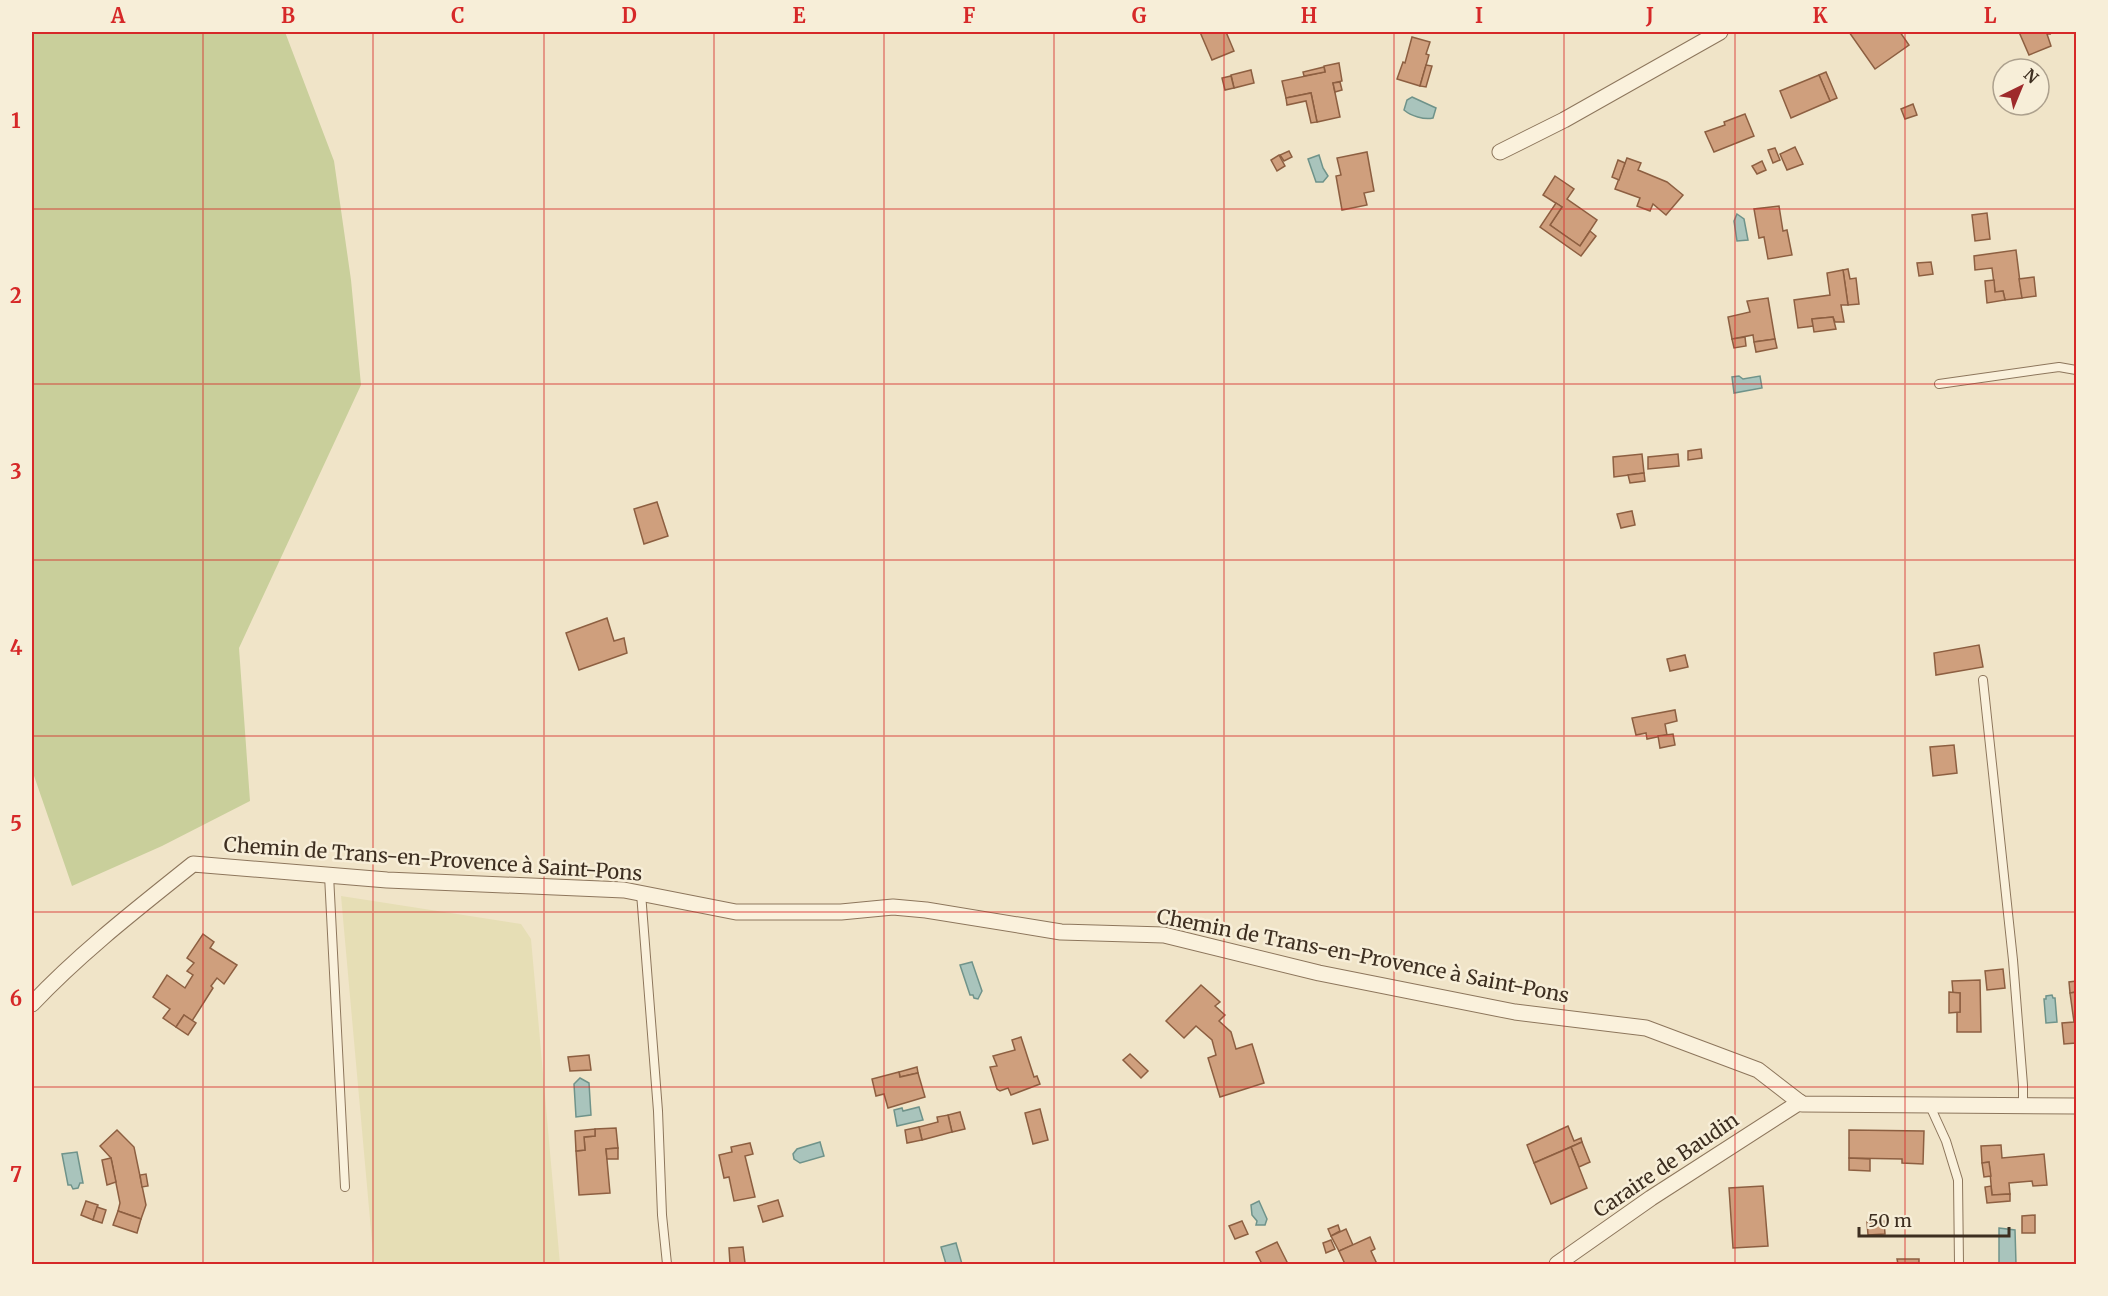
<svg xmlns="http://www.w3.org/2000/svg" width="2108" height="1296" viewBox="0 0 2108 1296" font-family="Merriweather,serif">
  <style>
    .farmland { fill: #e6deb5 }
    .green { fill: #c9cf9b }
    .water { fill: #a9c4bc; stroke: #6f938a; stroke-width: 1.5 }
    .building { fill: #cf9f7d; stroke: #8d5f41; stroke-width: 1.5 }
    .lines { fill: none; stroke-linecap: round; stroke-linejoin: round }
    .lane-casing { stroke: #8d765c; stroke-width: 10 }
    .street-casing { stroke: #8d765c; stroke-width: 17 }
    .lane { stroke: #faf1dc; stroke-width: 8 }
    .street { stroke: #faf1dc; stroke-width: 15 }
    .grid { fill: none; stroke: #d62828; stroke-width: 1.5; stroke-opacity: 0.55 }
    .labels { text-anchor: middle; stroke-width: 5; stroke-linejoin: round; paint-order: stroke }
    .street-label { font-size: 20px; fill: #3d2e20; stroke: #f7eed8 }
    .neatline { fill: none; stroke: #d62828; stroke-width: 2 }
    .grid-label { font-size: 20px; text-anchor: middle; font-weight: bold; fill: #d62828 }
  </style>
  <rect width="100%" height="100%" fill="#f0e4c8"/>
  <polygon class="farmland" points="341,896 521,924 531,939 560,1264 374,1264"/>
  <polygon class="green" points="32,32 285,32 334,161 351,280 361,385 239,648 250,801 162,846 72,886 32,770"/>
  <g class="water">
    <path d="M1412,97L1436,108L1433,118C1424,120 1411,116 1404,110L1407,100Z"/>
    <polygon points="1319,155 1323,168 1328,176 1323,182 1316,182 1308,159"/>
    <polygon points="1737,214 1744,219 1748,240 1737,241 1734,221"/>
    <polygon points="1739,376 1743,379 1760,376 1762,388 1734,393 1732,377"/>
    <polygon points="972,962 982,991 978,999 974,998 973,995 970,995 960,965"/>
    <polygon points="2052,995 2053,998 2055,998 2057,1022 2046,1023 2044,999 2046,999 2046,996"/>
    <polygon points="580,1078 589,1083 591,1115 576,1117 574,1084"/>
    <polygon points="919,1107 923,1120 897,1126 894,1110 902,1108 903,1111"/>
    <polygon points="820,1142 824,1156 800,1163 794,1159 793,1154 797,1149"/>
    <polygon points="77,1152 83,1183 80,1183 78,1188 73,1189 71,1185 68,1185 62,1154"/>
    <polygon points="1259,1201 1267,1219 1265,1225 1256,1225 1257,1221 1252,1215 1251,1205"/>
    <polygon points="1999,1228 2015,1230 2016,1264 1999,1264"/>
    <polygon points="956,1243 962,1264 946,1264 941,1247"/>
  </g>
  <g class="building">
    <polygon points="1200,32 1226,32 1234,51 1212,60"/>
    <polygon points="1849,32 1900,32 1909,45 1875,69"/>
    <polygon points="2019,32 2049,32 2050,34 2047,34 2051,46 2029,55"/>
    <polygon points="1412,37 1430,42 1426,54 1429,55 1420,86 1397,79 1403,62 1405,63"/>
    <polygon points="1339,63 1342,81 1333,83 1340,117 1317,122 1311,93 1286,98 1282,81 1325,72 1324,66"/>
    <polygon points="1426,65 1432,66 1426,87 1420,86"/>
    <polygon points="1324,67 1325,72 1304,76 1303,72"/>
    <polygon points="1251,70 1254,83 1234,88 1231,75"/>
    <polygon points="1826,72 1837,98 1830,101 1819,75"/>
    <polygon points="1819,75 1830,101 1791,118 1780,91"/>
    <polygon points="1231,76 1234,88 1225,90 1222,78"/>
    <polygon points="1340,82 1342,90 1335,92 1333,83"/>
    <polygon points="1311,93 1317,122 1311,123 1306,101 1287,105 1286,98"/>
    <polygon points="1913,104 1917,115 1905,119 1901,109"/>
    <polygon points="1745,114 1754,136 1714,152 1705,132 1725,125 1724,122"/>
    <polygon points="1795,147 1803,164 1787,170 1780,154"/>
    <polygon points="1775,148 1780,160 1773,163 1768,150"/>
    <polygon points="1289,151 1292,157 1284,161 1280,155"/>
    <polygon points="1367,152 1374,191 1364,193 1367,205 1342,210 1336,176 1341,175 1337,158"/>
    <polygon points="1279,155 1285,166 1277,171 1271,160"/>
    <polygon points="1627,158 1641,163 1638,170 1667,182 1683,195 1666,215 1653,204 1650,211 1637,206 1640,198 1615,189"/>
    <polygon points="1618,160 1625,163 1619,180 1612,177"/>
    <polygon points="1762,161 1766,170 1757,174 1752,166"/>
    <polygon points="1555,176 1574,189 1567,199 1597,220 1580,246 1550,225 1562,207 1543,195"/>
    <polygon points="1556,203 1562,207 1550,225 1580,246 1590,231 1596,236 1581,256 1540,227"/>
    <polygon points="1779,206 1783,231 1787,230 1792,255 1768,259 1764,237 1759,238 1754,209"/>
    <polygon points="1987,213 1990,239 1975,241 1972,215"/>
    <polygon points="2016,250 2022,298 2005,300 2003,291 1995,292 1992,268 1975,270 1974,256"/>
    <polygon points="1931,262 1933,274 1919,276 1917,263"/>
    <polygon points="1848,269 1850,279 1856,278 1859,304 1848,305 1843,270"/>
    <polygon points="1843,270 1848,305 1841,305 1844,322 1835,322 1833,317 1812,319 1813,326 1798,328 1794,300 1830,295 1827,273"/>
    <polygon points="2034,277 2036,296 2022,298 2019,279"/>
    <polygon points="1994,280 1995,292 2003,291 2005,300 1987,303 1985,281"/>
    <polygon points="1768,298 1775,339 1754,342 1753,335 1732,339 1728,317 1750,312 1747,301"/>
    <polygon points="1833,317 1836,329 1814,332 1812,319"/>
    <polygon points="1745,337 1746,346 1734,348 1732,339"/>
    <polygon points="1775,339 1777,348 1756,352 1754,342"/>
    <polygon points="1701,449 1702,458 1688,460 1688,451"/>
    <polygon points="1642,454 1644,473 1614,477 1613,457"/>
    <polygon points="1678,454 1679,466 1648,469 1648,457"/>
    <polygon points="1644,473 1645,481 1630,483 1628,475"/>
    <polygon points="657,502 668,536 644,544 634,509"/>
    <polygon points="1632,511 1635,525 1621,528 1617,514"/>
    <polygon points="607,618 614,641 624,638 627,653 579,670 566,633"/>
    <polygon points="1979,645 1983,667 1936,675 1934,653"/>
    <polygon points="1685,655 1688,667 1670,671 1667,659"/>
    <polygon points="1675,710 1677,721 1665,724 1667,735 1647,739 1646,733 1636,735 1632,718"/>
    <polygon points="1673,734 1675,745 1660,748 1658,736"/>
    <polygon points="1954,745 1957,773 1933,776 1930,747"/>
    <polygon points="203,934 214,942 210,948 237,965 224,984 217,978 211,986 213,988 192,1021 184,1015 176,1027 163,1018 170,1009 153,997 167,975 185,988 193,975 187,971 194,963 187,958"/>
    <polygon points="2003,969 2005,988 1987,990 1985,971"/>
    <polygon points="1980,980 1981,1032 1957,1032 1957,1012 1960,1012 1960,993 1953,993 1952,981"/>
    <polygon points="2076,981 2076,992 2070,993 2069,982"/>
    <polygon points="1201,985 1220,1002 1215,1006 1225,1015 1219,1021 1231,1032 1236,1049 1252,1044 1264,1083 1220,1097 1208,1058 1216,1055 1212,1040 1196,1026 1184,1038 1166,1021"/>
    <polygon points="1949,992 1960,993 1960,1012 1949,1013"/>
    <polygon points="2076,992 2076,1043 2064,1044 2062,1023 2074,1022 2070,993"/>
    <polygon points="184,1015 196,1023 188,1035 176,1027"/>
    <polygon points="1021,1037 1034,1077 1037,1076 1040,1084 1011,1095 1008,1088 1000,1091 997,1089 990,1067 997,1066 993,1056 1015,1050 1012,1040"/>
    <polygon points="1130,1054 1148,1071 1141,1078 1123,1060"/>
    <polygon points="589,1055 591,1070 570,1071 568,1057"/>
    <polygon points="917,1067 918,1073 900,1077 899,1072"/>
    <polygon points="899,1072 900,1077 918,1073 925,1097 888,1108 884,1094 876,1096 872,1079"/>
    <polygon points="1040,1109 1048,1140 1033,1144 1025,1113"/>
    <polygon points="960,1112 965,1129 952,1132 948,1115"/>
    <polygon points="948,1115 952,1132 922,1140 919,1127 938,1122 937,1117"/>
    <polygon points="1568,1126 1574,1141 1581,1138 1582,1142 1534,1163 1527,1145"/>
    <polygon points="919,1127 922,1140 907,1143 905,1130"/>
    <polygon points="616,1128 618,1148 606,1149 610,1193 579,1195 576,1151 585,1150 584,1137 595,1136 595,1129"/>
    <polygon points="595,1129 595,1136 584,1137 585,1150 576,1151 575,1131"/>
    <polygon points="117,1130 134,1147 146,1205 141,1219 118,1211 120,1203 111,1158 100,1146"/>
    <polygon points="1849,1130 1924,1131 1923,1164 1902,1163 1902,1159 1849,1158"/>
    <polygon points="1582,1142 1590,1162 1579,1167 1571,1147"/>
    <polygon points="750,1143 753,1154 745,1156 755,1197 734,1201 729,1177 724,1178 719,1155 732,1152 731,1147"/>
    <polygon points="2001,1145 2002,1158 2044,1154 2047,1185 2033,1186 2032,1181 2009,1183 2010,1194 1992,1195 1989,1162 1982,1163 1981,1146"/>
    <polygon points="1571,1147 1587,1188 1551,1204 1534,1163"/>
    <polygon points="618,1148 618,1159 607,1159 606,1149"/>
    <polygon points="111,1158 116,1182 107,1185 102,1160"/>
    <polygon points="1849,1158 1870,1159 1870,1171 1849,1170"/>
    <polygon points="1989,1162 1991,1176 1984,1177 1982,1163"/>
    <polygon points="146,1174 148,1186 142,1187 140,1175"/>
    <polygon points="1763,1186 1768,1246 1733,1248 1729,1188"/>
    <polygon points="1991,1186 1992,1195 2010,1194 2010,1201 1987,1203 1985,1187"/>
    <polygon points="778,1200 783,1216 763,1222 758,1206"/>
    <polygon points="86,1201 98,1205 93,1220 81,1215"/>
    <polygon points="97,1207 106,1210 102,1223 93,1220"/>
    <polygon points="118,1211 141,1219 137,1233 113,1225"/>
    <polygon points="2035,1215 2035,1233 2022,1233 2022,1216"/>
    <polygon points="1242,1221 1248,1234 1235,1239 1229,1226"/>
    <polygon points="1884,1221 1885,1234 1868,1235 1867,1222"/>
    <polygon points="1338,1225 1340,1231 1331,1236 1328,1229"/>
    <polygon points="1346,1229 1353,1245 1339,1251 1331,1236"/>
    <polygon points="1370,1237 1375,1249 1371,1251 1377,1264 1345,1264 1339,1251"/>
    <polygon points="1331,1240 1335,1249 1326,1253 1323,1243"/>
    <polygon points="1277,1242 1288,1264 1262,1264 1256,1252"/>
    <polygon points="743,1247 745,1263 730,1264 729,1248"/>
    <polygon points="1897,1259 1919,1259 1919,1264 1898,1264"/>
  </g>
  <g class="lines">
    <defs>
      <g id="lane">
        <polyline points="1939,384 2059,367 2076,370"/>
        <polyline points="1983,680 2013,960 2023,1085 2023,1107"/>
        <polyline points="329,875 345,1187"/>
        <polyline points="641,893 658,1111 662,1215 667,1264"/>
        <polyline points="1930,1106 1946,1141 1958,1180 1959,1264"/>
      </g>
      <g id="street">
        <polyline points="1500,152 1564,120 1720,32"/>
        <path d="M32,1004C80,953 138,908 193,864L387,880L624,890L736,912H841L893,907L926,910L1061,932L1164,935L1319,973L1515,1012L1646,1028L1758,1070L1802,1104L2076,1106"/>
        <polyline points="1557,1264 1651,1198 1800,1102"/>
      </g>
    </defs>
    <use href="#lane" class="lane-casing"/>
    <use href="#street" class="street-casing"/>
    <use href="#lane" class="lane"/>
    <use href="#street" class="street"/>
  </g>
  <path class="grid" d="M203,32V1264M373,32V1264M544,32V1264M714,32V1264M884,32V1264M1054,32V1264M1224,32V1264M1394,32V1264M1564,32V1264M1735,32V1264M1905,32V1264M32,209H2076M32,384H2076M32,560H2076M32,736H2076M32,912H2076M32,1087H2076"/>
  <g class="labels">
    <g class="street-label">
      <text transform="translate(433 859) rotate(4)" y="7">Chemin de Trans-en-Provence à Saint-Pons</text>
      <text transform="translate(1363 956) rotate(11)" y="7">Chemin de Trans-en-Provence à Saint-Pons</text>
      <text transform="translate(1666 1165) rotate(-34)" y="7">Caraire de Baudin</text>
    </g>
  </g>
  <rect width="2108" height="1296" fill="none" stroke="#f7eed8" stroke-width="66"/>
  <g transform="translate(2021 87) rotate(43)"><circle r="28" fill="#f7eed8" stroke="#ada18e" stroke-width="1.5"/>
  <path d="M0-4.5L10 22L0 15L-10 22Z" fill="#9e2a2b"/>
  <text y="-9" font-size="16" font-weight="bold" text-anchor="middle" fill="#3d2e20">N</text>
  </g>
  <path d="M1859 1227v9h150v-9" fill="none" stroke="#3d2e20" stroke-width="3"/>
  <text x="1868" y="1227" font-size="18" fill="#3d2e20" stroke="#f7eed8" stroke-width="4.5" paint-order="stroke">50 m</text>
  <rect x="33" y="33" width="2042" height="1230" class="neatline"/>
  <g class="grid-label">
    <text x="118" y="23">A</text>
    <text x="288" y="23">B</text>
    <text x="458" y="23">C</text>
    <text x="629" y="23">D</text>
    <text x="799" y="23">E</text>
    <text x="969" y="23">F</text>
    <text x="1139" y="23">G</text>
    <text x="1309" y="23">H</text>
    <text x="1479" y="23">I</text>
    <text x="1650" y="23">J</text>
    <text x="1820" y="23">K</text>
    <text x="1990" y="23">L</text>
    <text x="16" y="128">1</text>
    <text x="16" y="303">2</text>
    <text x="16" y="479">3</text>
    <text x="16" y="655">4</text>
    <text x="16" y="831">5</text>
    <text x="16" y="1006">6</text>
    <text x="16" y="1182">7</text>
  </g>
</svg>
